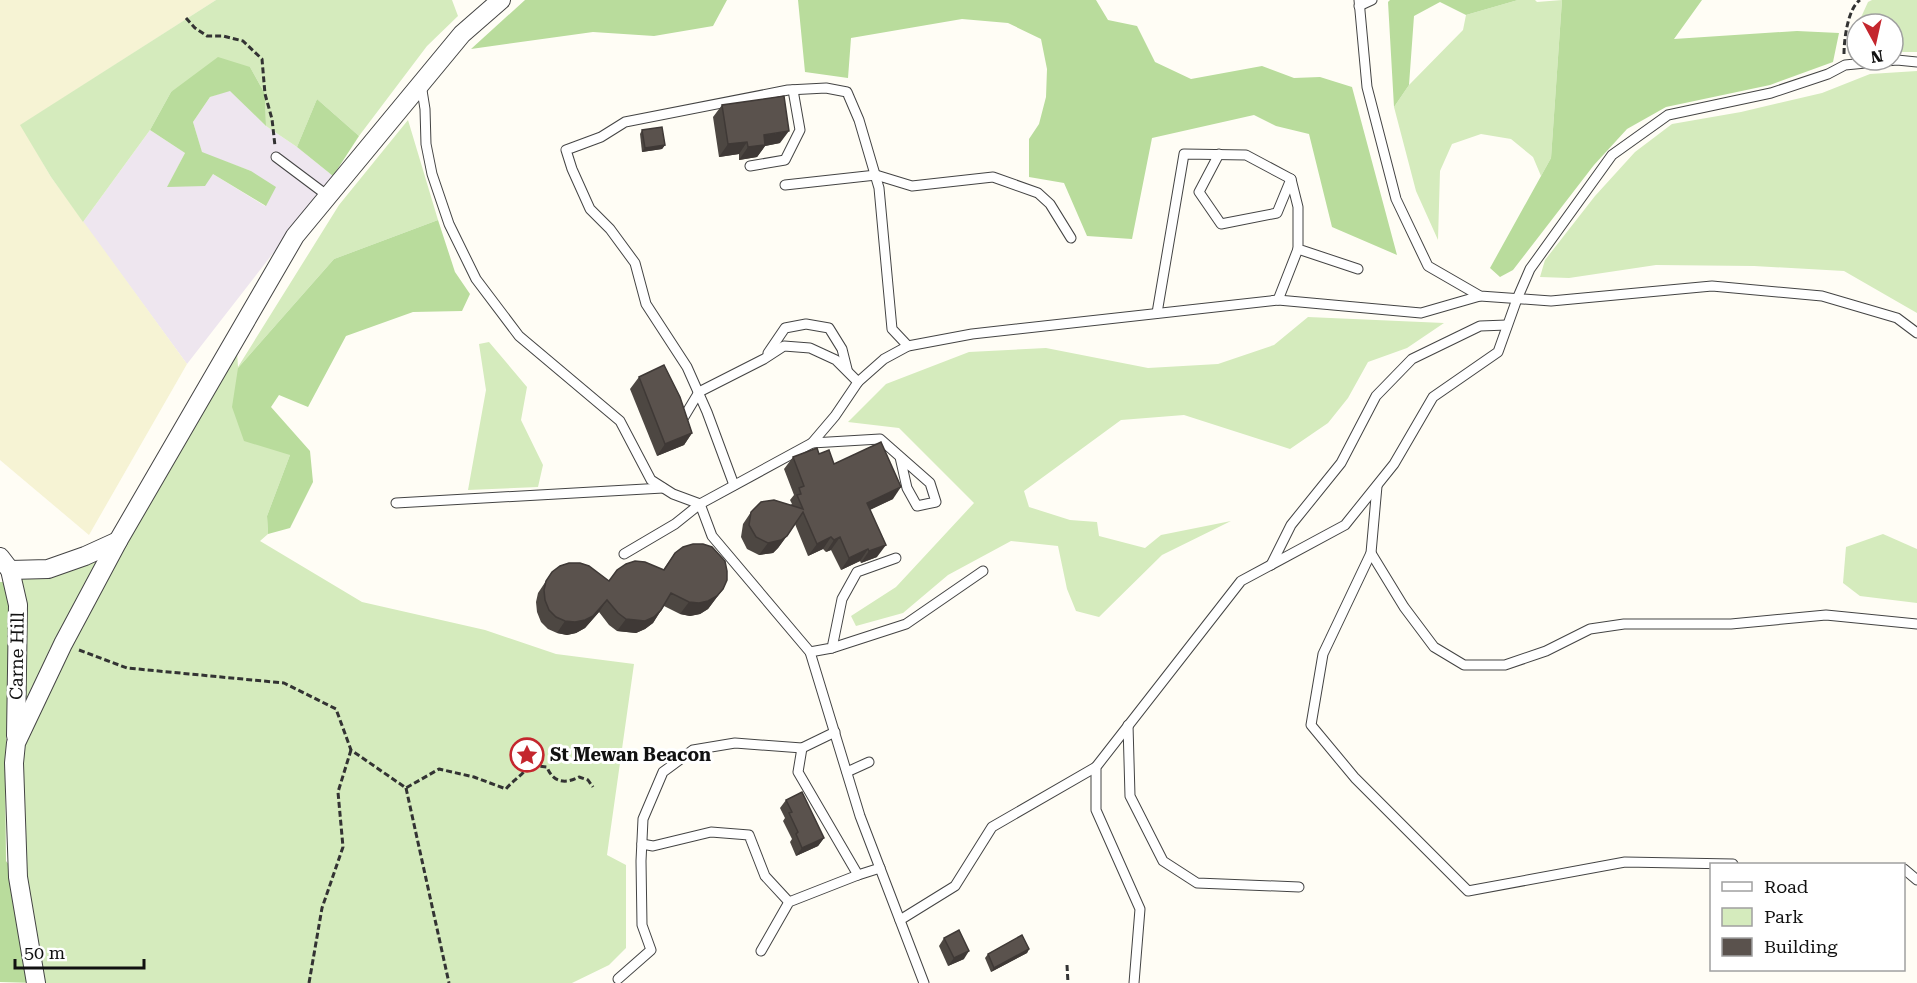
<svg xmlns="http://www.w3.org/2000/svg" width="1917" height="983" viewBox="0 0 1917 983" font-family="'Roboto Serif',serif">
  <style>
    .industrial { fill: #eee6ef }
    .farmland { fill: #f6f3d4 }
    .green { fill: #d5ebbd }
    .forest { fill: #b9dc9c }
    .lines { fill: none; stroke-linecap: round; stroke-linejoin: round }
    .lane-casing { stroke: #444; stroke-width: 11 }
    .street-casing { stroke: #444; stroke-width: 20 }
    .path { stroke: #333; stroke-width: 3; stroke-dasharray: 6 3; stroke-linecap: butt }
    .lane { stroke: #fff; stroke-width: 9 }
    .street { stroke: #fff; stroke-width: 18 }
    .wall { fill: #4d4742 }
    .shaded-wall { fill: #3f3936 }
    .building { fill: #5a524d; stroke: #3f3936; stroke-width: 1.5 }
    .labels { text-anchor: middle; stroke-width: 6; stroke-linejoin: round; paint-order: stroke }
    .street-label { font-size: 18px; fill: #111; stroke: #fff }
    .poi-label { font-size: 18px; font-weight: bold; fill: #111; stroke: #fff; text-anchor: start }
  </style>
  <rect width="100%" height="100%" fill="#fffdf5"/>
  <polygon class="industrial" points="230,90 266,126 297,147 333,176 187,364 83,222 150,130 185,153 168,186 213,174 265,206 251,171 202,153 193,122 210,97"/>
  <polygon class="farmland" points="0,0 216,0 21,125 51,177 187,364 89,535 0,460"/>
  <g class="green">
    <polygon points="216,0 452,0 458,16 427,46 359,136 317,99 297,147 266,126 265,94 250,67 171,92 150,130 83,222 51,177 20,125"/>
    <polygon points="1518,0 1535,0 1537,2 1562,0 1551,158 1541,176 1533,157 1511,139 1481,134 1452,144 1440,171 1438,240 1416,191 1394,107 1409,85 1463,30 1466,15"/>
    <polygon points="1872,0 1917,0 1917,52 1893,52 1893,24 1858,24 1868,2"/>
    <polygon points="1917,71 1917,313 1844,271 1754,266 1656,265 1569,278 1540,277 1545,260 1595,196 1635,152 1672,124 1741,112 1822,93 1870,74"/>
    <polygon points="408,120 438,220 334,259 238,368 290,455 267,516 268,534 260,541 362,602 485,630 556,654 634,664 607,855 626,865 626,948 609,965 572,983 36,983 18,877 22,767 24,748 63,645 50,648 22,720 12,582 118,541 236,337 238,367 339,205"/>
    <polygon points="1308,317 1444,323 1407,348 1368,362 1348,398 1328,423 1290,449 1184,415 1121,420 1024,491 1029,507 1070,520 1097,522 1099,536 1145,548 1161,535 1231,521 1162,555 1099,617 1076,611 1067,589 1058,546 1011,541 948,575 903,613 856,626 851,616 896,587 974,503 899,428 848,422 886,384 969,352 1046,348 1148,368 1218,364 1274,345"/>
    <polygon points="489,342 527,387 521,420 543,465 538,487 468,490 486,390 479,344"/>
    <polygon points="1883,534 1917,549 1917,603 1860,596 1843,583 1846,547"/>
  </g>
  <g class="forest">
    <polygon points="525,0 727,0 713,26 654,36 593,32 471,49"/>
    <polygon points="798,0 1096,0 1108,20 1137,26 1155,62 1191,79 1262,66 1294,78 1320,77 1352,87 1397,255 1332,227 1309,134 1276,126 1254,115 1152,138 1132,239 1087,236 1064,183 1029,177 1029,139 1039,124 1046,97 1047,69 1041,39 1008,23 962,19 851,38 848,78 805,72"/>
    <polygon points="1390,0 1518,0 1466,15 1440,2 1414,16 1409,85 1394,107 1388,2"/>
    <polygon points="1562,0 1702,0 1674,39 1797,31 1839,33 1833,62 1770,85 1666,107 1627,129 1594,165 1513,270 1500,277 1490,268 1551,158"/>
    <polygon points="218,57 250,67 265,94 266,126 230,91 210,97 193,122 202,152 251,171 276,187 266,206 213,174 205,186 167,187 185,153 150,130 171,92"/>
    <polygon points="317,99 359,136 333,176 297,147"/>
    <polygon points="438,220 455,272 470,294 462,311 413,312 346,336 308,407 279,395 271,407 310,451 313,482 290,528 268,534 267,516 290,455 244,441 232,407 238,368 334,259"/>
    <polygon points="0,582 12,582 5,773 6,861 18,877 36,983 0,982"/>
  </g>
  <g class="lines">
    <defs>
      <g id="lane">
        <polyline points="1359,0 1367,87 1396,199 1428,266 1480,296 1551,301 1712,286 1822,296 1897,318 1917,333"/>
        <polyline points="1359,6 1372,0"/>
        <polyline points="421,84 425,109 426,144 432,174 449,224 476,279 519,336 620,421 651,480 673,494 700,504 812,443 835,416 858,382 884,359 908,346 972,334 1278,300 1421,313 1480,296"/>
        <polyline points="1219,154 1199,192 1221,224 1277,213 1291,179"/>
        <polyline points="276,157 328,196"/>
        <polyline points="750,166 785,160 800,130 793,90"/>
        <polyline points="785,185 876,175 912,186 993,177 1038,193 1050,204 1071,238"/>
        <polyline points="1278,300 1298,249"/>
        <polyline points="1157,313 1184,154 1246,155 1291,179 1298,207 1298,249 1358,269"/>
        <polyline points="768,353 785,328 806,324 829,328 842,349 847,369"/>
        <polyline points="684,417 699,392 764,359 784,346 810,348 836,360 858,382"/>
        <polyline points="812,443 880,439 930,483 936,502 917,506 907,488 900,457"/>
        <polyline points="734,485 707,412 687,367 646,304 635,263 610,229 590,209 572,169 566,150 601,137 625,122 788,90 826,88 847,92 859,120 879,188 892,329 908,346"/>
        <polyline points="1377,486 1371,553 1323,654 1311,725 1355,778 1468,891 1625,862 1733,864"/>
        <polyline points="396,503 663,488"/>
        <polyline points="1371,553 1404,607 1434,647 1464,665 1505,665 1546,651 1590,629 1624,624 1731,624 1826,615 1917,624"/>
        <polyline points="624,554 675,524 700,504 712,536 810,652 860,816 924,983"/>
        <polyline points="1271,565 1291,525 1341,463 1376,396 1412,359 1480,326 1507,325"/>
        <polyline points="832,648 906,624 983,571"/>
        <polyline points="810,652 832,648 842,599 857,572 896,558"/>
        <polyline points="1128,725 1130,796 1163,861 1197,883 1299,887"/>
        <polyline points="802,748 798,772 858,875 880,868"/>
        <polyline points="847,772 869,762"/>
        <polyline points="642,844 653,846 711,832 749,835 765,876 789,902"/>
        <polyline points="1904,869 1917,880"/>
        <polyline points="900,920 955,886 992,827 1096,767"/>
        <polyline points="761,951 789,902 858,875"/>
        <polyline points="618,979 651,950 642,925 641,861 643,819 663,772 693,750 735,743 802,748 835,732"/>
        <polyline points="1134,983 1140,909 1096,810 1096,767 1241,581 1345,525 1394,464 1433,397 1498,352 1517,299 1530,269 1612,155 1668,115 1771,93 1828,74 1845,65 1897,60 1917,62"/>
      </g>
      <g id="street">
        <polyline points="0,557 10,570 18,605 16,736"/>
        <polyline points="10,570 48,569 85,556 118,541"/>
        <polyline points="36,983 18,877 14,763 16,743 63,644 118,541 295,236 462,34 501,0"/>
      </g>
    </defs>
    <use href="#lane" class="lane-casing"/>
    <use href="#street" class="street-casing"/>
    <g class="path">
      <polyline points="186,18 195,28 207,36 223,36 243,41 262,59 265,94 272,119 275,146"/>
      <path d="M1844,54C1844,39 1848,8 1860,0"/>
      <path d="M79,650L127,668L284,683L336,709L351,750L406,788L439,769L474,777L506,789C513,780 525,774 528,765L547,767C553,783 566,784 579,777L588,780L593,787"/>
      <polyline points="406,788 449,983"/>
      <polyline points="1067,965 1068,983"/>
      <polyline points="309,983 322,908 343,847 338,792 351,750"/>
    </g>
    <use href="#lane" class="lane"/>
    <use href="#street" class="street"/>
  </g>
  <g class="wall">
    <polygon points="722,105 780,143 765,146 757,157 739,160 739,154 719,157 713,117"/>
    <polygon points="642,130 665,145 662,149 642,152 640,134"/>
    <polygon points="639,377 692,433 684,445 657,456 630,389"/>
    <polygon points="819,454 834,464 893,499 870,510 877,557 861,563 860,561 841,570 831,550 826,552 823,549 808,556 795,524 778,548 773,553 759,555 747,549 741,537 743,524 751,512 790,505 792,504 790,500 794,495 784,469 793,457"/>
    <polygon points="675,553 723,589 708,609 700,614 690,616 680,614 664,606 653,623 645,629 636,633 617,631 609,625 599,612 585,628 576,633 567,635 557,633 548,629 541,622 537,612 536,602 538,593 552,572 609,581 663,570"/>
    <polygon points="786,800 824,838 818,846 796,856 790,842 792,839 783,821 785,818 780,808"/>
    <polygon points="944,938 964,959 948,966 939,946"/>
    <polygon points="1029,949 1027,953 991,972 985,958 988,954"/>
  </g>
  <g class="shaded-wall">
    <polygon points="789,131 780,143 765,146 757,157 739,160 748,147 764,135"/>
    <polygon points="747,142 739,154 719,157 728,144"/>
    <polygon points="665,145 662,149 642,152 645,148"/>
    <polygon points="692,433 684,445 657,456 665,444"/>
    <polygon points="901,487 893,499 858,515 867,503"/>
    <polygon points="787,536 778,548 773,553 759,555 768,543"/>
    <polygon points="831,537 823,549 808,556 817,544"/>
    <polygon points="840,537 831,550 826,552 834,540"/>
    <polygon points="886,545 877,557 861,563 869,551"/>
    <polygon points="868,549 860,561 841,570 849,558"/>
    <polygon points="723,589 708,609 700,614 690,616 680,614 689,602"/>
    <polygon points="607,600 599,612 585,628 576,633 567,635 557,633 565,621"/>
    <polygon points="661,610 653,623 645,629 636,633 617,631 626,619"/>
    <polygon points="824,838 818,846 796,856 802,848"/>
    <polygon points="1029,949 1027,953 991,972 994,968"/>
    <polygon points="969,951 964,959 948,966 954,958"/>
  </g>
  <g class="building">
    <polygon points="784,96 789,131 764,135 765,145 748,147 747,142 728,144 722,105"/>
    <polygon points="662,127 665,145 645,148 642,130"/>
    <polygon points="664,365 680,397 692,433 665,444 639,377"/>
    <polygon points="881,442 901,487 867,503 886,545 869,551 868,549 849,558 840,537 834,540 831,537 817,544 803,512 787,536 781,540 768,543 756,537 749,525 751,512 761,502 774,500 803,509 797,495 801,494 799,488 804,486 793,457 817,448 819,454 829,450 834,464"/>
    <polygon points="693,544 703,544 712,547 725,561 727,571 727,580 723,589 717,596 708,601 699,603 689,602 671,593 661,610 654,617 645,621 626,619 618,613 607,600 593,616 585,620 575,622 565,621 556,617 549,610 545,600 544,590 546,581 552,572 560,566 569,563 580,563 589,566 609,581 617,570 626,564 635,561 645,562 664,570 675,553 683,547"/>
    <polygon points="802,792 824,838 802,848 796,834 798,832 789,813 792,812 786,800"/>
    <polygon points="959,930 969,951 954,958 944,938"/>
    <polygon points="1022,935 1029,949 994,968 988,954"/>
  </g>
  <defs>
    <symbol id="sight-ring" viewBox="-11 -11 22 22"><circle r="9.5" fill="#fff" stroke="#c4262e" stroke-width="1.5"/><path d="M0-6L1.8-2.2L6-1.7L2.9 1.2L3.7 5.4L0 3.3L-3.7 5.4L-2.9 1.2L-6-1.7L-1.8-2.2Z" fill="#c4262e"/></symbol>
  </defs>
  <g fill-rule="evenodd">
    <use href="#sight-ring" x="508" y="736" width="38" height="38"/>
  </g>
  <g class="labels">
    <g class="street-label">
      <text transform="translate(17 656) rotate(-89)" y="6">Carne Hill</text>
    </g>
    <g class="poi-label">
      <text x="550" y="761">St Mewan Beacon</text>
    </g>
  </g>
  <rect x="1710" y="863" width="195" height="108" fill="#ffffff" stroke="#a0a0a0" stroke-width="1.5"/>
  <rect x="1722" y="882" width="30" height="9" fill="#ffffff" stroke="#a0a0a0" stroke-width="1.5"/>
  <text x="1764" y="893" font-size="18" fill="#111111">Road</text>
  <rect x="1722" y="908" width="30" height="18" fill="#d5ebbd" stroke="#a0a0a0" stroke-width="1.5"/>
  <text x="1764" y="923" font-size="18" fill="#111111">Park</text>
  <rect x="1722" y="938" width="30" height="18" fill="#5a524d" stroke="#a0a0a0" stroke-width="1.5"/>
  <text x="1764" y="953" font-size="18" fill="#111111">Building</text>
  <g transform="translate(1875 42) rotate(172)"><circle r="28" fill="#ffffff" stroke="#a0a0a0" stroke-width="1.5"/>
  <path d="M0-4.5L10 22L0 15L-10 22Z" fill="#c4262e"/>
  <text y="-9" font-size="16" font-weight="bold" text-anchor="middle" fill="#111111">N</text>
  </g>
  <path d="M15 959v9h129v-9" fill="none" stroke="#111111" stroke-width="3"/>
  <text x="24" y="959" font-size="18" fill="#111111" stroke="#ffffff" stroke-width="4.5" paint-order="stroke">50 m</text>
</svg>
